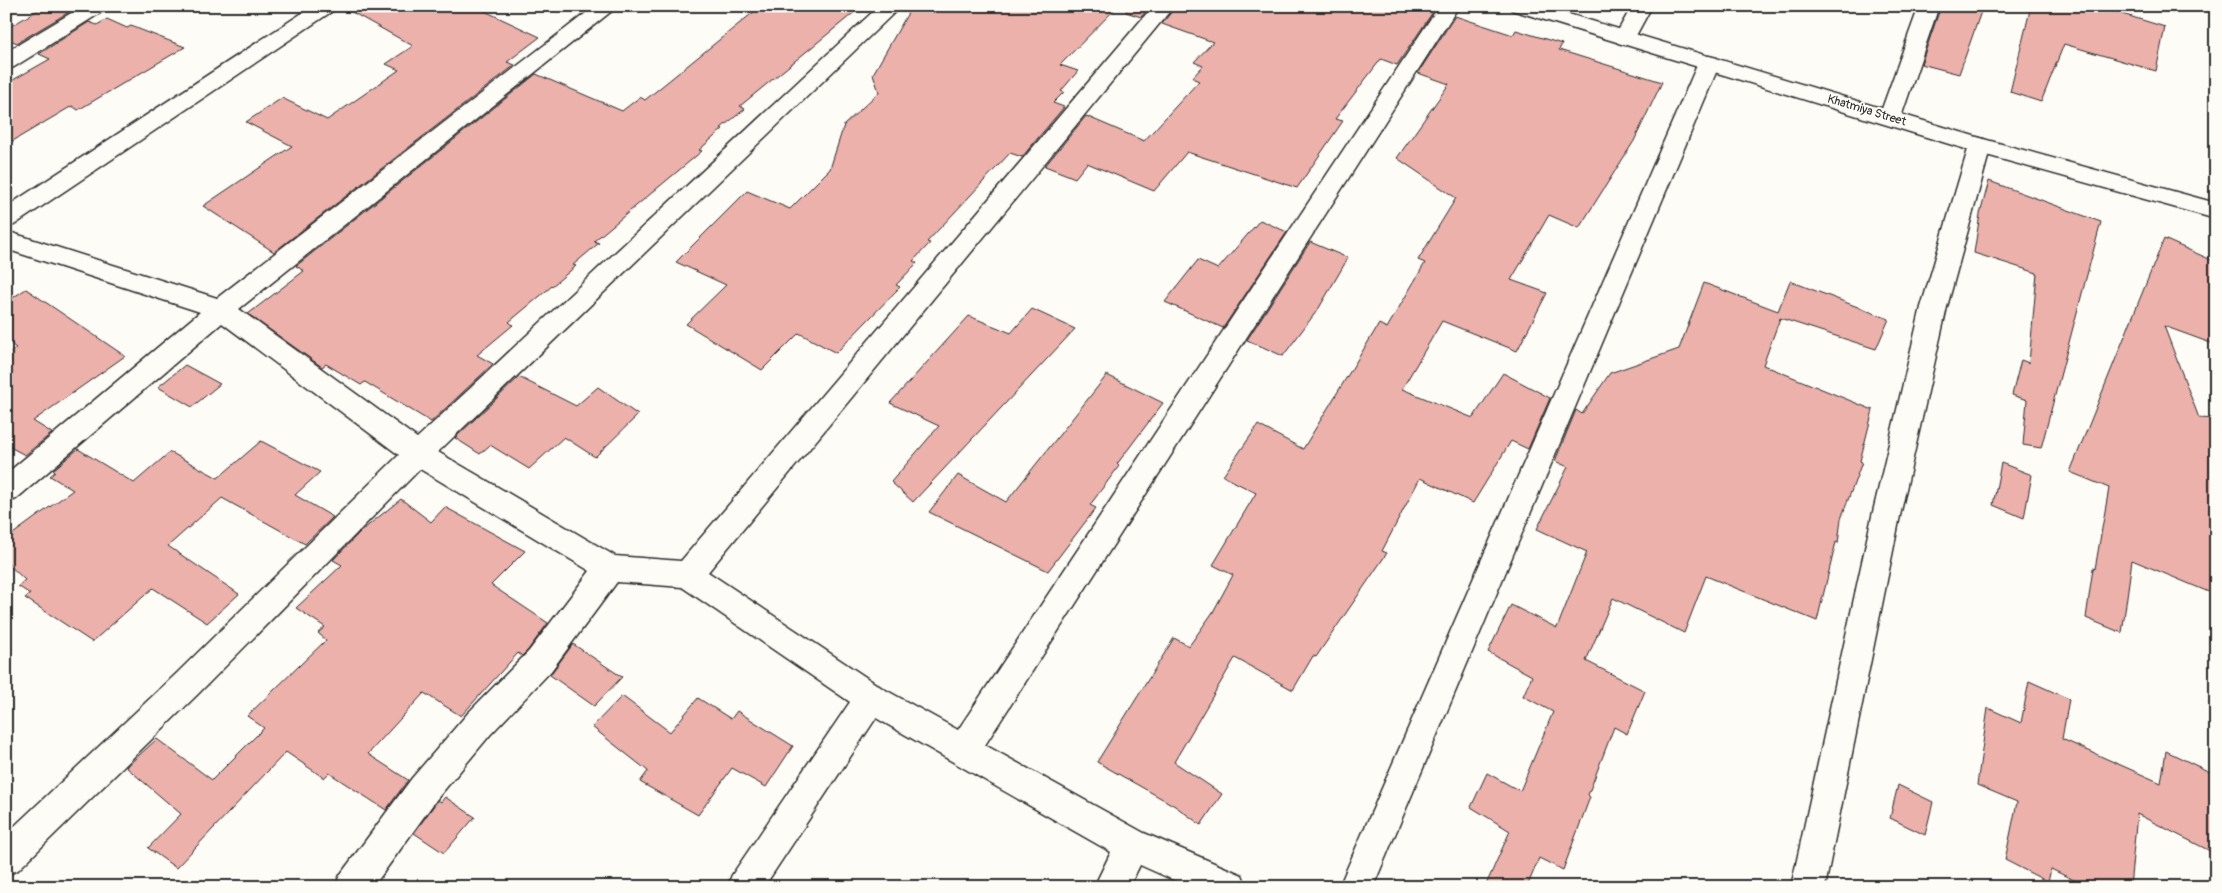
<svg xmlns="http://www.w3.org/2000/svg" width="2222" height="893" viewBox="0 0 2222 893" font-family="Pangolin,sans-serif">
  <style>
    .building { fill: #ecb1ab; stroke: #2b2b2b }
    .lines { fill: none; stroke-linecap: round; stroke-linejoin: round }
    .street-casing { stroke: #2b2b2b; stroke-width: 3 }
    .secondary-casing { stroke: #2b2b2b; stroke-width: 3 }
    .street { fill: #fdfcf7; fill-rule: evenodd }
    .secondary { fill: #fdfcf7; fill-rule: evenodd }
    .labels { text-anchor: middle; stroke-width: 4; stroke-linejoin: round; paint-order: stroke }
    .street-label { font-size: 12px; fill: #2b2b2b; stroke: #fdfcf7 }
  </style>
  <rect width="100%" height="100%" fill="#fdfcf7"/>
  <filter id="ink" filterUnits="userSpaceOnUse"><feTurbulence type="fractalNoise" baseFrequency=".02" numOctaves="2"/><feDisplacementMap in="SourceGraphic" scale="10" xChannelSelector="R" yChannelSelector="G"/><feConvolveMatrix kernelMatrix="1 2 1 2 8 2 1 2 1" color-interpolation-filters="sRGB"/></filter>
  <g filter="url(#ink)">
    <g class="building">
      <polygon points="45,6 55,6 69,12 17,43 6,38 6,29"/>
      <polygon points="341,6 474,6 540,37 507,62 515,65 274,252 203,206 292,146 246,122 282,98 327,120 399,70 386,64 413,46"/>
      <polygon points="761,6 862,6 740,106 745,109 721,128 723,129 699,150 702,151 594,241 599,243 573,265 576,266 509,322 513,325 477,355 493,364 431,422 365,382 361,385 326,364 322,367 248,314 304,271 296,266 536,74 622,111 640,97 645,100"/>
      <polygon points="912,6 1118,6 1060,65 1078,71 1061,91 1064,92 1053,103 1064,107 1022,157 1010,153 927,242 930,243 913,261 917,263 896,285 900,287 836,353 799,333 762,370 686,324 726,285 676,262 747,191 790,209 830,169 844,125 879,92 873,74"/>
      <polygon points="1127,6 1150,6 1141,17 1126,12"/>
      <polygon points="1176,6 1426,6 1435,9 1397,65 1381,59 1335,119 1343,121 1297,188 1187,152 1154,191 1087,163 1075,178 1045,166 1086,116 1144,141 1199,81 1192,78 1203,66 1194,62 1213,42 1162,24"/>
      <polygon points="1941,6 1983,6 1959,74 1921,64"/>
      <polygon points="2031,6 2096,6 2165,27 2156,71 2064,44 2041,102 2010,92"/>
      <polygon points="1455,16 1513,35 1516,30 1562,44 1559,50 1662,82 1634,141 1579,228 1549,215 1511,280 1547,293 1517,351 1442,321 1402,389 1473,418 1503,373 1550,398 1528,449 1511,441 1473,503 1420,478 1382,551 1387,553 1316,657 1313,656 1293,690 1235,658 1174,762 1222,794 1201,825 1175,806 1097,762 1174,638 1189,646 1213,612 1233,575 1213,565 1256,493 1223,476 1258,425 1303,449 1379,324 1387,328 1425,263 1418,260 1456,198 1397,158 1449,84 1418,73"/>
      <polygon points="107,19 127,28 131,26 185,47 78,110 72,106 6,145 6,84 50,59 39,54 89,22 97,25"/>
      <polygon points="1989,181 2101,222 2041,448 2023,445 2027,400 2012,395 2021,360 2029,363 2037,273 1974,253 1980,214"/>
      <polygon points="1260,220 1287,232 1223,328 1165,302 1198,260 1218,269"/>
      <polygon points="2164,239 2216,262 2216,345 2164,326 2199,418 2216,419 2216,595 2132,560 2122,633 2086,618 2093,568 2095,569 2109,488 2070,472"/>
      <polygon points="1310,242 1348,258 1319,308 1283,356 1247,340"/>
      <polygon points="1790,281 1889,319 1876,349 1780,318 1763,365 1873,410 1860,461 1862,462 1841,519 1838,543 1836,542 1817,621 1706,576 1684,633 1613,598 1586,661 1645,691 1627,734 1614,727 1588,795 1590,797 1563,870 1539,858 1527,887 1485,887 1510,831 1471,807 1487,773 1520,791 1553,712 1523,696 1532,676 1488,652 1511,605 1557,628 1587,552 1537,529 1568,467 1555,461 1576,410 1582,414 1610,373 1679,349 1704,283 1778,311"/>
      <polygon points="26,289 125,356 33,421 52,433 25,455 6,445 6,355 16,348 6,340 6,302"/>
      <polygon points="1032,309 1075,329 913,502 891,482 939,426 890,403 969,316 1011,333"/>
      <polygon points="185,365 220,384 192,407 158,387"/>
      <polygon points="1107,375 1163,403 1117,464 1119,466 1090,505 1096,508 1048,571 929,512 958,475 1006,502"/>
      <polygon points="519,377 576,406 598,387 638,415 595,457 564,437 529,469 490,445 480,454 455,438"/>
      <polygon points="261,441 320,472 295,495 333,517 305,544 222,498 168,546 239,594 207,623 153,588 92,642 25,598 30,594 18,586 25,580 6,562 6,539 73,490 50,476 55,472 53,470 78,449 134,483 170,452 218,478"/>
      <polygon points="2001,463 2032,475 2024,518 1993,505"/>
      <polygon points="401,499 431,522 445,507 525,551 491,585 548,623 528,650 522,656 518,653 461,716 424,693 368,754 408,780 386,810 329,773 324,778 286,752 176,868 148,848 181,814 126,767 157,739 212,780 264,728 247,716 326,640 318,633 325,627 296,608 342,565 333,560 360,532"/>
      <polygon points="573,644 622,677 594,706 550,675"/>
      <polygon points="2029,681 2069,699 2062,739 2161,783 2166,751 2216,775 2216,854 2137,814 2130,887 2088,887 2051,869 2048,882 2005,860 2017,802 1977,785 1988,708 2021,723"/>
      <polygon points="622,696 670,732 698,698 731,719 737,711 793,746 766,787 732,768 698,815 640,782 648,771 592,727"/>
      <polygon points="1898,785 1933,802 1925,835 1890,818"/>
      <polygon points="445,797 475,817 444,853 414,833 438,800 441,802"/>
    </g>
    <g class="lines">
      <defs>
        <g id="street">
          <polygon points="83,6 108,6 105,10 14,67 6,69 6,52"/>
          <polygon points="313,6 337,6 334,10 14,225 6,227 6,207"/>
          <polygon points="595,6 618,6 239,309 417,438 879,6 901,6 438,452 615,556 681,561 1153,6 1174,6 708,572 882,688 958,730 1439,6 1459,6 985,745 1144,833 1242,875 1247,887 1189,887 1140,865 1129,887 1094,887 1111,852 876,718 764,887 727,887 732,875 850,702 682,587 617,582 551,671 490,735 436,800 373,887 335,887 340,875 412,778 468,713 529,651 590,571 420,469 197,695 18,870 6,875 6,834 175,675 399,455 222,323 16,499 6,503 6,474 200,312 6,249 6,231 217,298"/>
          <polygon points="1632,6 1652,6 1632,43 1625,45 1618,43 1614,38"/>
          <polygon points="1919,6 1939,6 1901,117 1898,122 1890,124 1882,122 1879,117"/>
          <polygon points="1709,56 1717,58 1720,63 1373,887 1339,887 1698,63 1701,58"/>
          <polygon points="1980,138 1988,141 1991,146 1947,307 1900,516 1825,887 1791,887 1872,516 1921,307 1969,146 1972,141"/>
        </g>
        <polygon id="secondary" points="1509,6 1542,6 1987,140 2216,203 2216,219 1972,151 1512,10"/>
      </defs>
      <use href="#street" class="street-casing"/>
      <use href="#secondary" class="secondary-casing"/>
      <use href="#street" class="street"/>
      <use href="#secondary" class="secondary"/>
    </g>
  </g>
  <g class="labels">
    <g class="street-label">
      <text transform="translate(1867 110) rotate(17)" y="4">Khatmiya Street</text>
    </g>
  </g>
  <rect width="2222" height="893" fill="none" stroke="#fdfcf7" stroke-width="25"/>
  <rect x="12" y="12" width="2197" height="868" fill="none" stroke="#2b2b2b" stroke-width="2" filter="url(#ink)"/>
</svg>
